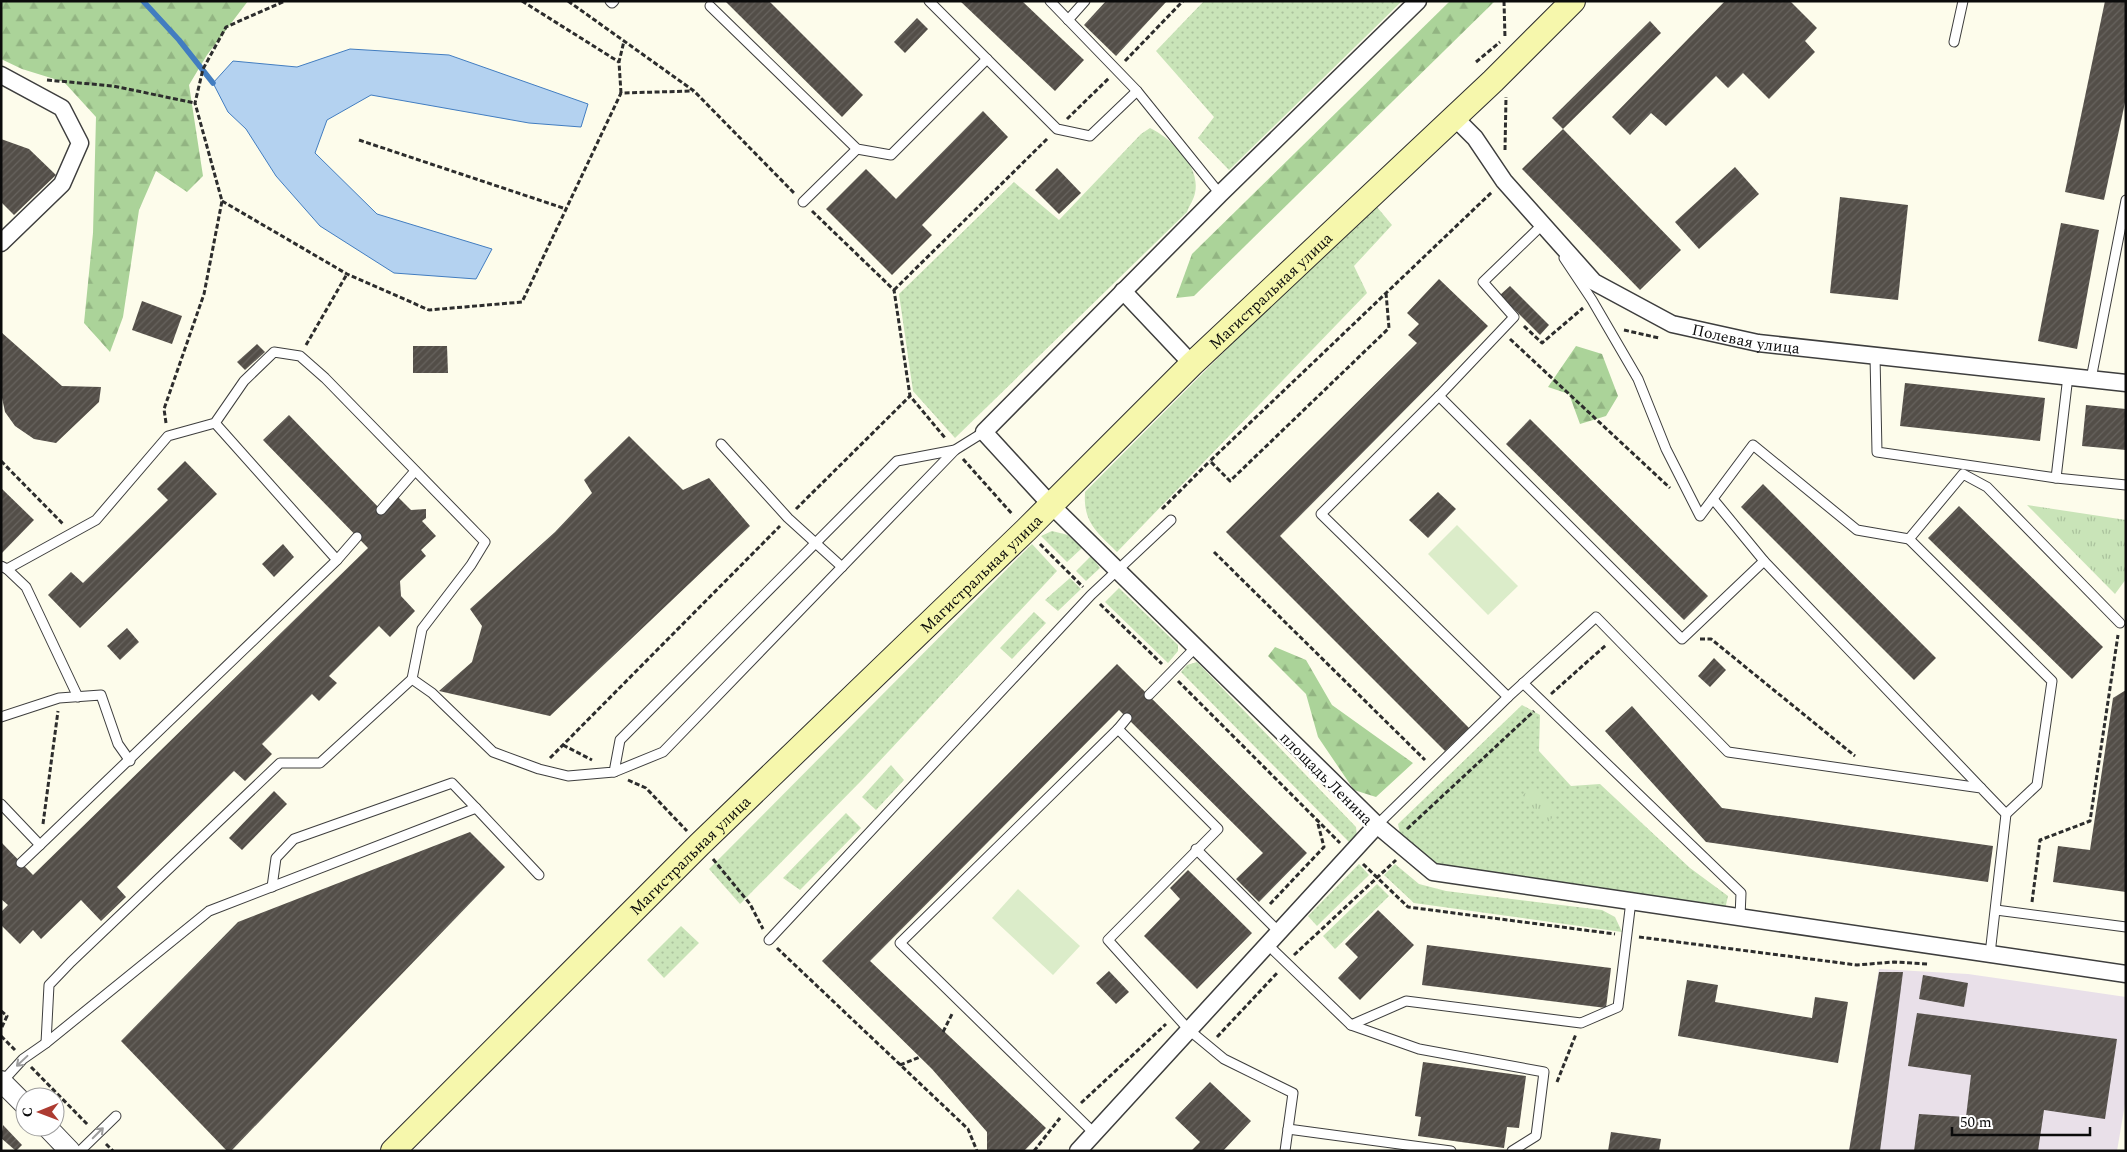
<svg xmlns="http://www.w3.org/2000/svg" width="2127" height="1152" viewBox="0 0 2127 1152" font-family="Spectral,serif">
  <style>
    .industrial { fill: #e9e0e9 }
    .grass { fill: url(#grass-dots) }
    .forest { fill: url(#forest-firs) }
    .park { fill: url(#park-tufts) }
    .pitch { fill: #dbecc9 }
    .water { fill: #b4d2f0; stroke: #427dc0 }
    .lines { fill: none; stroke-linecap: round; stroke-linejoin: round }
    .stream { stroke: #427dc0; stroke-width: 5.5 }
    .building { fill: url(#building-hatch) }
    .service-casing { stroke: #3e3e3e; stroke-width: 11 }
    .minor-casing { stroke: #3e3e3e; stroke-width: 19 }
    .tertiary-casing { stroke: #3e3e3e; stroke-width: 22 }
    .secondary-casing { stroke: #2d2d2d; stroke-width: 26 }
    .path { stroke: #2d2d2d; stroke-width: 3; stroke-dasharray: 5 2.5; stroke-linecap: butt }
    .service { stroke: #fff; stroke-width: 9 }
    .minor { stroke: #fff; stroke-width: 16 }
    .tertiary { stroke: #fff; stroke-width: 20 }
    .secondary { stroke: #f6f7ac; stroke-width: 24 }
    .oneway { stroke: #9d9d9d }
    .labels { text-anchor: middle; stroke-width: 5; stroke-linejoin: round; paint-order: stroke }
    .street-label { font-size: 16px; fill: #0b0b0b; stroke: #fff }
  </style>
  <defs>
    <pattern id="grass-dots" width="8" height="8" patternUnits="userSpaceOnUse" patternTransform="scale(1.25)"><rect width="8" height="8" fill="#c9e4b8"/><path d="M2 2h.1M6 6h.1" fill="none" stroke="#abc29d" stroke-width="1.8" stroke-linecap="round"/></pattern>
    <pattern id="forest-firs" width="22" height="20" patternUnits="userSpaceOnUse" patternTransform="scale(1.25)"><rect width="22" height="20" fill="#abd399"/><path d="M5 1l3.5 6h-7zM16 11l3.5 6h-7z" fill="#92b482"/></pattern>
    <pattern id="park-tufts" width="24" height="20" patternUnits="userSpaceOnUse" patternTransform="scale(1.25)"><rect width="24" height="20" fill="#c9e4b8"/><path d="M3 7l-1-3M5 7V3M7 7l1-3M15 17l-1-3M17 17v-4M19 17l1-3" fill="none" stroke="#abc29d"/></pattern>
    <pattern id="building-hatch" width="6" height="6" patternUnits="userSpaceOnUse" patternTransform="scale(1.25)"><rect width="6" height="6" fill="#534e48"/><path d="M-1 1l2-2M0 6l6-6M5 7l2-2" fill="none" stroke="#67635e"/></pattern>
  </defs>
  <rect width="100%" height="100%" fill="#fdfceb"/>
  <polygon class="industrial" points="1879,969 1968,974 2126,997 2126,1098 2117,1151 1849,1151"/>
  <g class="grass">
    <polygon points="1204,1 1402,1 1229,170 1198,138 1214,117 1156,51"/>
    <path d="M1150,128C1172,139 1201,166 1195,193C1194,199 1189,206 1187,212L955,438L913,391L899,294L1014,182L1059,220L1141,134Z"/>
    <path d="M1377,207L1392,225L1354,266L1367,293L1117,552C1097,532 1083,523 1085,492L1347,228Z"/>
    <polygon points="1052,531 1068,535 1082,548 1067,562 1041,536"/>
    <polygon points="1032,544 1057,571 861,781 740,904 709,869"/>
    <polygon points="1091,556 1100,568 1086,581 1076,571"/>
    <polygon points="1070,578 1081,589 1058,611 1045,600"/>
    <polygon points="1119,588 1178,645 1178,651 1168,663 1105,602"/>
    <polygon points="1034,612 1046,623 1012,659 1000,648"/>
    <polygon points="1197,662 1356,827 1357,837 1353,846 1181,672 1187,665"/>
    <polygon points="1522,705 1540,715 1539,751 1571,786 1600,784 1690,868 1728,896 1725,909 1434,865 1401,837 1398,824"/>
    <polygon points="891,765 904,780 876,810 862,797"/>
    <polygon points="846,813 861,828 800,890 783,878"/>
    <polygon points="1359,864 1369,875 1317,926 1308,916"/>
    <polygon points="1395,864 1419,884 1446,891 1602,910 1615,917 1622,932 1414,903 1384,875"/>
    <polygon points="1377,884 1389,896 1335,949 1323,936"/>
    <polygon points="681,926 699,943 664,978 647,960"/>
  </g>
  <g class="forest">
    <polygon points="1,1 248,1 207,55 189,85 203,176 187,192 156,171 139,210 123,317 110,352 84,323 93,233 96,117 64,82 22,69 1,59"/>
    <polygon points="1450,1 1495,1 1194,296 1176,298 1192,254"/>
    <polygon points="1576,346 1602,354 1618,396 1606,416 1580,424 1569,394 1548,387"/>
    <polygon points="1275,647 1306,660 1332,705 1413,763 1376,797 1354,790 1318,737 1306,694 1268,656"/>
  </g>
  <g class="park">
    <polygon points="2027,505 2126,520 2126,579 2115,594"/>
    <polygon points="1534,785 1558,812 1547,823 1522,796"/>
  </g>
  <g class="pitch">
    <polygon points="1457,525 1518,586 1488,615 1428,554"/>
    <polygon points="1018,889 1080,946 1053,975 992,918"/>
  </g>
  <polygon class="water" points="350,49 449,55 588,104 581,127 529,123 371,95 327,120 315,153 377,214 492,249 476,279 394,273 320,226 276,176 246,129 228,112 213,83 233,61 297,67"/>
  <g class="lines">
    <polyline class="stream" points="143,1 179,40 213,83"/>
  </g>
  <g class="building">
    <polygon points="725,1 769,1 863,95 842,117"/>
    <polygon points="960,1 1022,1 1084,60 1055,91"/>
    <polygon points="1106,1 1167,1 1116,56 1084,25"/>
    <polygon points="1725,1 1790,1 1817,28 1805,41 1815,52 1769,99 1743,73 1728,88 1716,76 1666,126 1651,113 1630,135 1612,117"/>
    <polygon points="2105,1 2126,1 2126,98 2104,200 2065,192"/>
    <polygon points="917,18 928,29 905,53 894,42"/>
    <polygon points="1650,21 1661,33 1563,129 1552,118"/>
    <polygon points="983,111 1008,137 922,225 932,235 892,275 826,209 866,169 896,199"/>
    <polygon points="1563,129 1681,250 1640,290 1522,169"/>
    <polygon points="1,139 29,149 56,175 14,215 1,202"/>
    <polygon points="1735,167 1759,194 1699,249 1675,222"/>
    <polygon points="1057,168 1081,193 1059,214 1035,190"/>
    <polygon points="1840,197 1908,205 1898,300 1830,293"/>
    <polygon points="2061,223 2099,230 2077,349 2038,341"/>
    <polygon points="1439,279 1488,326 1280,536 1469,728 1445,751 1226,532 1417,343 1408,335 1419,324 1407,313"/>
    <polygon points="1510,286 1549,325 1540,335 1500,295"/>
    <polygon points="142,301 182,316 172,344 132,330"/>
    <polygon points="1,332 62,386 101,387 99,402 56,443 34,439 15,426 5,412 1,393"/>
    <polygon points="257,344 265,352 245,370 237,362"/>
    <polygon points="413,346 447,346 448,373 413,373"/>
    <polygon points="1905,383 2045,398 2040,441 1900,426"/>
    <polygon points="2086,405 2126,409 2126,450 2082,446"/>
    <polygon points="289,415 383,512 398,497 411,510 426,509 426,518 422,521 436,536 421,550 426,556 400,581 401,596 415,611 390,637 379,626 329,676 337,683 319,701 312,694 262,744 272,754 245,781 234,771 117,887 126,897 101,921 81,900 41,939 33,930 20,944 1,925 1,912 8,905 1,899 1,842 33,875 368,548 263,440"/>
    <polygon points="1530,419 1708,596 1684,620 1506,444"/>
    <polygon points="629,436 683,490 709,478 750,526 550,716 439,691 472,662 482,626 470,609 555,532 592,493 584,480"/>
    <polygon points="185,461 217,494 80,628 48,595 71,572 83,583 168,500 157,489"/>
    <polygon points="1763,484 1936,658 1914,680 1741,507"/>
    <polygon points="1,488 34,520 1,554"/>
    <polygon points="1438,492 1456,509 1428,538 1409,520"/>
    <polygon points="1959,506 2103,647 2072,679 1928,538"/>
    <polygon points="283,544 294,557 274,577 262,564"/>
    <polygon points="127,628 139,642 120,660 107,646"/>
    <polygon points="1714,658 1726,670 1710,687 1698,676"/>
    <polygon points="1117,664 1307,853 1259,902 1236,879 1263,853 1119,710 870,961 1046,1128 1024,1151 987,1151 987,1132 932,1069 822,961"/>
    <polygon points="2126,690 2126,892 2053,882 2058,846 2090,850 2113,698"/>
    <polygon points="1632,706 1722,808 1993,846 1988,882 1706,842 1605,731"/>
    <polygon points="274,791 287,804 242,850 229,838"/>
    <polygon points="470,832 505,867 231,1151 227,1151 121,1041 238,922"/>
    <polygon points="1188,870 1252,933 1197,989 1144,936 1180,899 1170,888"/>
    <polygon points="1378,910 1414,945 1360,1000 1338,978 1358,957 1345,944"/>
    <polygon points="1427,945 1611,968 1606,1008 1422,985"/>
    <polygon points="1109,971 1129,992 1116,1004 1096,983"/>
    <polygon points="1879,972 1903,972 1880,1151 1849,1151"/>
    <polygon points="1923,975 1968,983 1964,1007 1919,999"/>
    <polygon points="1687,980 1718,985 1715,1002 1812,1018 1815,997 1848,1002 1838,1063 1678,1036"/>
    <polygon points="1917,1013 2117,1039 2105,1119 2044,1110 2038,1151 1914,1151 1919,1114 1966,1117 1971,1075 1908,1066"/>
    <polygon points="1423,1062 1526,1076 1519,1128 1507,1127 1504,1148 1418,1136 1421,1117 1415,1116"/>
    <polygon points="1210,1082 1251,1121 1223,1151 1191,1151 1200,1142 1175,1118"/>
    <polygon points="3,1125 22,1145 16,1151 1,1138"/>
    <polygon points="1611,1132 1661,1139 1659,1151 1608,1151"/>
  </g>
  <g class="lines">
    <defs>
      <g id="service">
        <polyline points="610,1 612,3 614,1"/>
        <polyline points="929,1 1057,129 1090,136 1137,91"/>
        <polyline points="1050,1 1137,91 1220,194"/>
        <polyline points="710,6 857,149 891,155 987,59"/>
        <polyline points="1068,20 1085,1"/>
        <polyline points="1954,42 1963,1"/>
        <polyline points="803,202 857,149"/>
        <polyline points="1564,258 1592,300 1638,379 1666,449 1700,516 1753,445 1857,530 1909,539 1963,474 1987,487 2120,623"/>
        <polyline points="1875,356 1877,452 2056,478 2126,485"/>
        <polyline points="2091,379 2126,200"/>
        <polyline points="1439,396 1514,317 1483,282 1542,225 1544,229"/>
        <polyline points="721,444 788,518 842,567"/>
        <polyline points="2056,478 2068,376"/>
        <polyline points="1713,499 1764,561 1981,788"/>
        <polyline points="381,510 415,471"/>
        <polyline points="1909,539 2052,681 2037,785 2006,814"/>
        <polyline points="337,560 357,537"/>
        <polyline points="1,566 7,569 96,520 168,436 215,423 244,381 274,352 300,356 325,378 485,542 471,565 422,629 412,679 432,693 493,752 539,769 568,776 614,772 620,740 897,461 955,450 984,432"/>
        <polyline points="7,569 26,587 78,697"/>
        <polyline points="1523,683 1741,893 1740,917"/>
        <polyline points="1149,695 1195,648"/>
        <polyline points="1508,697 1596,617 1728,752 1981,788 2006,814 1990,954"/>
        <polyline points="1,717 59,698 101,695 118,744 130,761"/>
        <polyline points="1118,729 1127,718"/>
        <polyline points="614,772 663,752 955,450"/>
        <polyline points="1,804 40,845 337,560 215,423"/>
        <polyline points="1377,825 1508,697 1321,514 1439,396 1682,639 1764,561"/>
        <polyline points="1196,849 1279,932"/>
        <polyline points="21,863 40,845"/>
        <polyline points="272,887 276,858 294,839 452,783 476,808"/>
        <polyline points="1996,910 2126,927"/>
        <polyline points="769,940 1091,595 1171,520"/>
        <polyline points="1268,945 1351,1025 1406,1001 1581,1023 1618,1007 1631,901"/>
        <polyline points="1351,1025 1419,1049 1544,1072 1536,1136 1512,1151"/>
        <polyline points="46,1043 49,985 71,962 280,763 320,763 412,679"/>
        <polyline points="2,1082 23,1059 46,1043 209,911 476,808 539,875"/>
        <polyline points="1288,1129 1451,1151"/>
        <polyline points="1094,1133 900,943 1118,729 1218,829 1108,940 1189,1030 1224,1059 1293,1093 1285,1151"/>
        <polyline points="80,1151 116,1116"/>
      </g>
      <g id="minor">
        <polyline points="1,75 62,108 80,143 62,184 1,243"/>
        <path id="s1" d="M1454,117L1475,138L1504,181L1594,282L1672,324L1758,343L2126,383"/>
        <polyline points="1123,291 1192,364"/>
        <polyline points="1377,825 1433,872 2126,974"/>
        <polyline points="1078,1151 1377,825 1051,505 984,432 1220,194 1418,1"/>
      </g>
      <g id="tertiary">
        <polyline points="1,1081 25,1105"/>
        <polyline points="47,1127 70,1151"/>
      </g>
      <g id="secondary">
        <path id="s2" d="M393,1151L700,844L1026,530L1192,364L1493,81L1573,1"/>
      </g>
    </defs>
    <use href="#service" class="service-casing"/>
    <use href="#minor" class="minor-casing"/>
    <use href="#tertiary" class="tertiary-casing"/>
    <use href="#secondary" class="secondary-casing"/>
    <g class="path">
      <polyline points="522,1 619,62"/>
      <polyline points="568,1 694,91 794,193"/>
      <polyline points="1504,1 1505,38"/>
      <polyline points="1125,61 1183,1"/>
      <polyline points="1476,62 1500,42"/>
      <polyline points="47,80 113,86 195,103"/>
      <polyline points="621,93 619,62 624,41"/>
      <polyline points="1067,119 1109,78"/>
      <polyline points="359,140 566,209"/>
      <polyline points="1505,150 1506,97"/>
      <polyline points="222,201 347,274 429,310 522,302 621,93 693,91"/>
      <polyline points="812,211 894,290 910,396 946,439"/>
      <polyline points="894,290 1048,138"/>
      <polyline points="1386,293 1389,328 1230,481 1210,461 1492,192"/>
      <polyline points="1524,326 1542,343 1583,308"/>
      <polyline points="1624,330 1659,338"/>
      <polyline points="1510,339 1670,488"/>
      <polyline points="306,345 347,274"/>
      <polyline points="166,423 164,409 204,294 222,201 195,103 203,69 226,27 285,1"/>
      <polyline points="963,459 1013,515"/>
      <polyline points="1,461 64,525"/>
      <polyline points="796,509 910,396"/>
      <polyline points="1162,509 1210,461"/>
      <polyline points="1040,544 1083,587"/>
      <polyline points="1214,552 1425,760"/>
      <polyline points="1100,604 1162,664"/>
      <polyline points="1700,639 1711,639 1855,756"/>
      <polyline points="1178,681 1340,843"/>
      <polyline points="1551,694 1606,645"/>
      <polyline points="563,745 592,760"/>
      <polyline points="550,758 780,526"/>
      <polyline points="628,780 646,788 687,831"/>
      <polyline points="43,824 58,711"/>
      <polyline points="1407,829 1534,711"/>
      <polyline points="713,859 750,904 763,929"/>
      <polyline points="1363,864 1408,907 1615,934"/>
      <polyline points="2032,902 2040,840 2090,821 2118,635"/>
      <polyline points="1270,904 1324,847 1317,820"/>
      <polyline points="1639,937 1857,965 1894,962 1928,964"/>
      <polyline points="777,948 968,1129 977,1151"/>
      <polyline points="1294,955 1396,860"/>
      <polyline points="1,1011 7,1016 1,1029"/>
      <polyline points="943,1032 953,1012"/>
      <polyline points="1,1036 15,1050"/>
      <polyline points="1217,1037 1278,972"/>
      <polyline points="900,1065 920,1057"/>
      <polyline points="31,1067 88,1125"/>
      <polyline points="1557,1082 1576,1034"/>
      <polyline points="1081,1103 1166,1024"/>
      <polyline points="106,1144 113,1151"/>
      <polyline points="1034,1151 1060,1118"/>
    </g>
    <use href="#service" class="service"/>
    <use href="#minor" class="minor"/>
    <use href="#tertiary" class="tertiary"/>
    <use href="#secondary" class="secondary"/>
  </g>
  <defs><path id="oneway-shaft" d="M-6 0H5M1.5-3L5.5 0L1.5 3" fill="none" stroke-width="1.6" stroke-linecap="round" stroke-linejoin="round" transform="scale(1.25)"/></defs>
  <g class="oneway">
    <use href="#oneway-shaft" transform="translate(22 1061) rotate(137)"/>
    <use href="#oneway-shaft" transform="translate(98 1133) rotate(-45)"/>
  </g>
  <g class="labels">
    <g class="street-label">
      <text dy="6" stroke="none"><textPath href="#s2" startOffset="1229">Магистральная улица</textPath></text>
      <text dy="6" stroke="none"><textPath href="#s1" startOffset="381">Полевая улица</textPath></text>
      <text dy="6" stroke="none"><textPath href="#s2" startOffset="824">Магистральная улица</textPath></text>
      <text transform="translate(1327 778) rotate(45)" y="6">площадь Ленина</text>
      <text dy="6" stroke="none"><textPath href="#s2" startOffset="419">Магистральная улица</textPath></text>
    </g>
  </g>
  <rect width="2127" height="1152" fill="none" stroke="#0b0b0b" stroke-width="5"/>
  <g transform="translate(40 1112) rotate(269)"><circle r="24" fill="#ffffff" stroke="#9d9d9d"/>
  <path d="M0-4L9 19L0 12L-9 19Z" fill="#ad3b31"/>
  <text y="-8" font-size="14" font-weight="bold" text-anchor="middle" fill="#0b0b0b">С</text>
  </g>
  <path d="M1952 1127v8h138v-8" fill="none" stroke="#0b0b0b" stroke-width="2.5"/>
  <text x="1960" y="1127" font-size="15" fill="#0b0b0b" stroke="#ffffff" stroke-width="4" paint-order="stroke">50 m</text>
</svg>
